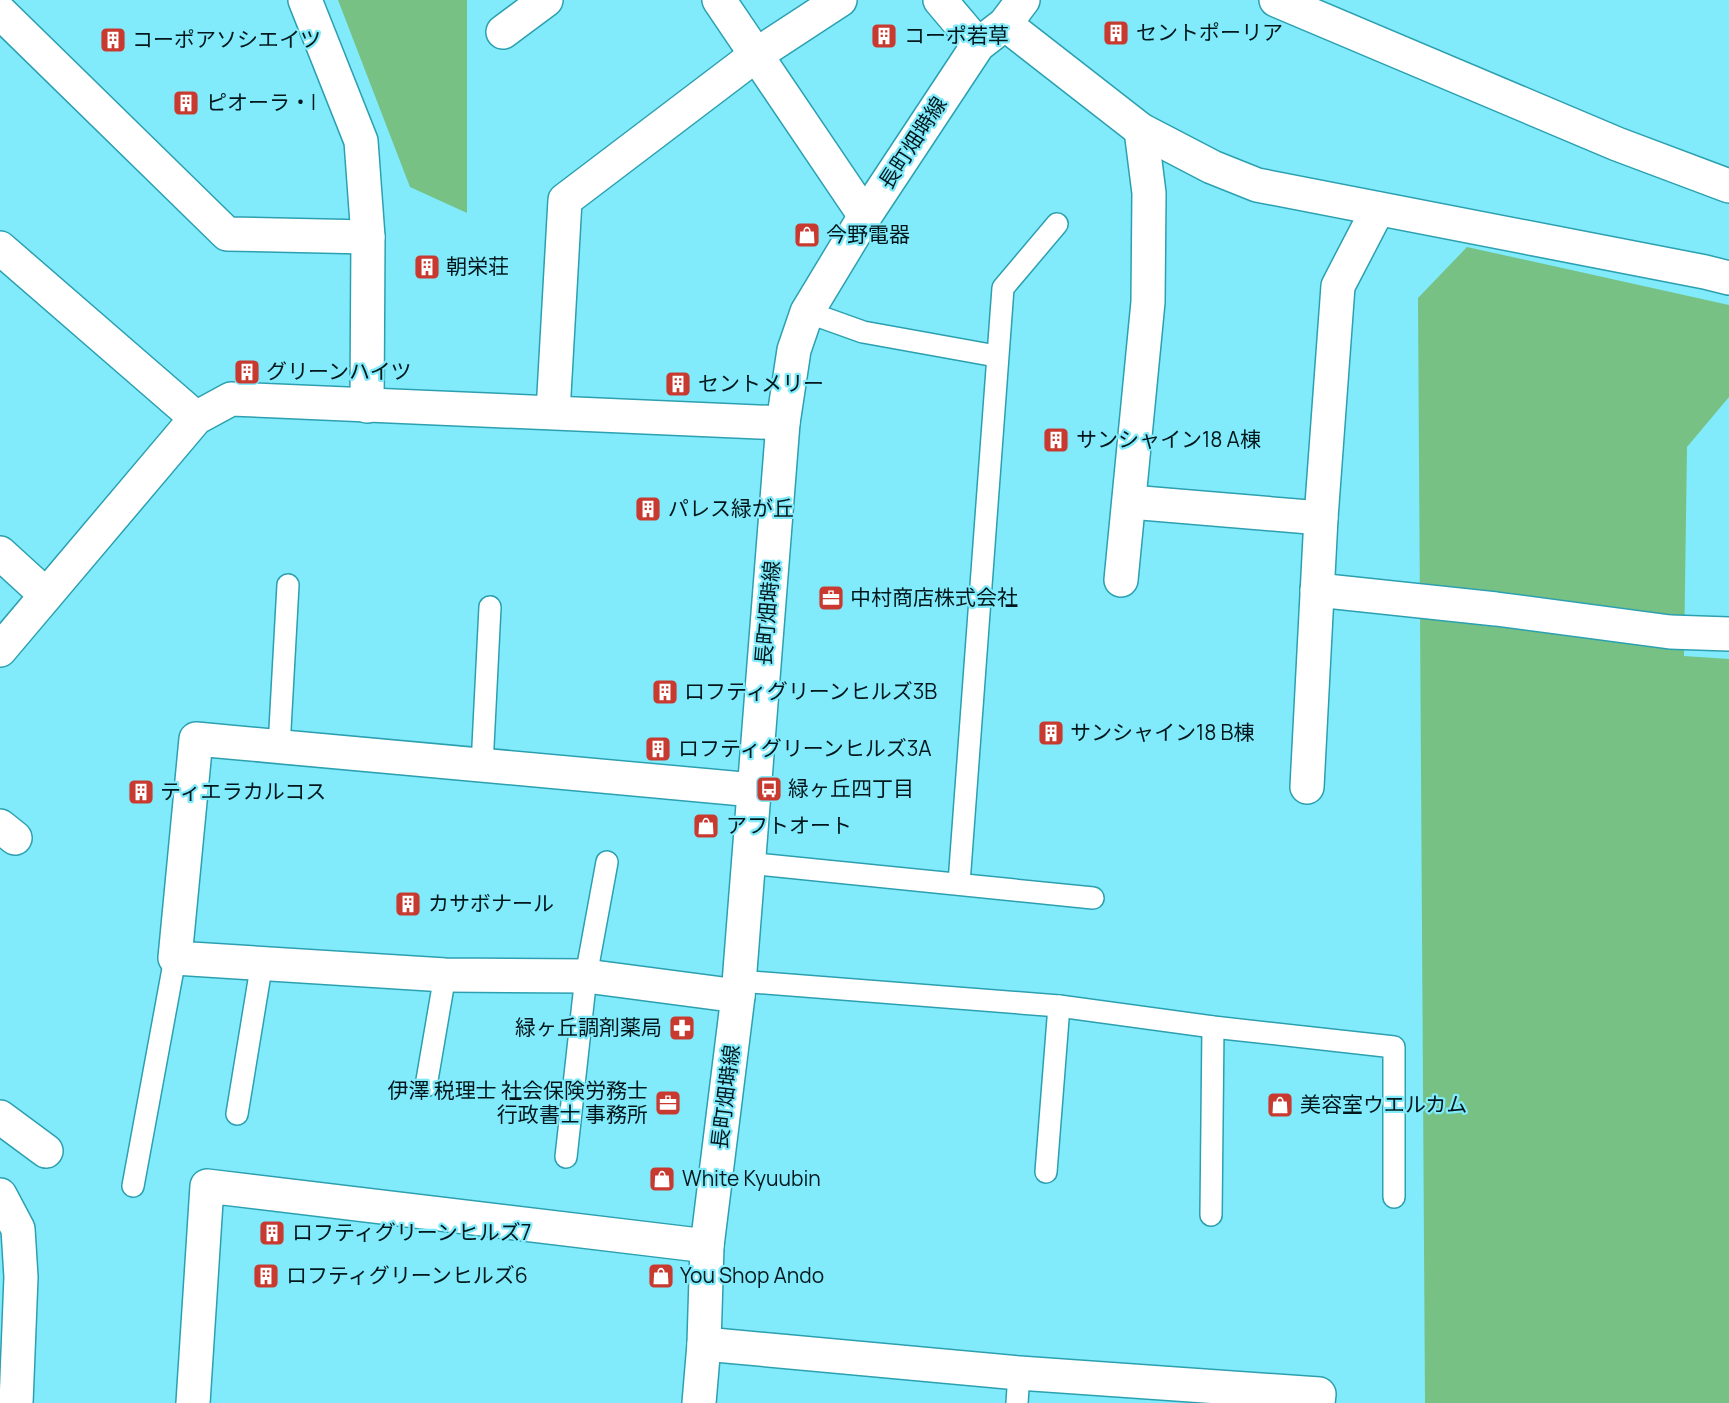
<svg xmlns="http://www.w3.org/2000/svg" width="1729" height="1403" viewBox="0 0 1729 1403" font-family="Manrope,'Noto Sans JP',sans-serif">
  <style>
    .green { fill: #77c184 }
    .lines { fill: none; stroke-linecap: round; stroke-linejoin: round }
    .service-casing { stroke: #2ca0b0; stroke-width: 24 }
    .minor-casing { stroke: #2ca0b0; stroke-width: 36 }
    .service { stroke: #fff; stroke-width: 21 }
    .minor { stroke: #fff; stroke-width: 33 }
    .labels { text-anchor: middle; stroke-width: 4.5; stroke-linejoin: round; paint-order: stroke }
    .poi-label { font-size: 21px; fill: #01171b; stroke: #81ebfc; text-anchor: start }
    .street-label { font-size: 21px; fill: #01171b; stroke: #81ebfc }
  </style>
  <rect width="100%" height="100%" fill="#81ebfc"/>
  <g class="green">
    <polygon points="338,0 467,0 467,213 410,187"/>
    <polygon points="1467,247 1729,305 1729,397 1687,447 1684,656 1729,659 1729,1403 1425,1403 1418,298"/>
  </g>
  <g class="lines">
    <defs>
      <g id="service">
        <polyline points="807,312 863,332 996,356"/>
        <polyline points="279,747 288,585"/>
        <polyline points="482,766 490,607"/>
        <polyline points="747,863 1093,898"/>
        <polyline points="959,883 1003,288 1057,224"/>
        <polyline points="739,981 1059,1006 1213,1027 1394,1047 1394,1197"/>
        <polyline points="426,1086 445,975"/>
        <polyline points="237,1114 262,962"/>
        <polyline points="566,1157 586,976 607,862"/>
        <polyline points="1046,1172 1059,1006"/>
        <polyline points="133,1186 175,958"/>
        <polyline points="1211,1215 1213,1027"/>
        <polyline points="1017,1403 1019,1373"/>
      </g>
      <g id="minor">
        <polyline points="305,0 361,141 368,237 367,406"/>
        <polyline points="719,0 865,216"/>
        <polyline points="940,0 978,45"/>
        <polyline points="1276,0 1617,144 1729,186"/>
        <polyline points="0,12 227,234 368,237"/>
        <polyline points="1005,24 1141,130 1212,167 1257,185 1705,272 1729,278"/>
        <polyline points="503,32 546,0"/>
        <polyline points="0,248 196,418"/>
        <polyline points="553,412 565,200 756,55 840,0"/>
        <polyline points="1130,502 1321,518"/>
        <polyline points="0,553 46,595"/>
        <polyline points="1121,580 1148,302 1149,193 1141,130"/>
        <polyline points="1317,590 1496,609 1670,632 1729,634"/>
        <polyline points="0,650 196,418 231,399 783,423"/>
        <polyline points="1307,787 1321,518 1338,286 1378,209"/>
        <polyline points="0,826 15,838"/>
        <polyline points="738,996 586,976 445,975 175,958 196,739 754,790"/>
        <polyline points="0,1117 46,1151"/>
        <polyline points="0,1195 18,1229 21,1277 16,1403"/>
        <polyline points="704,1344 1019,1373 1319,1394 1318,1403"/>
        <polyline points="193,1403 207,1186 707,1246"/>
        <polyline points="699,1403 704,1344 707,1246 738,996 783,423 794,350 807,312 865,216 978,45 1005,24 1023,0"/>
      </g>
    </defs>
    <use href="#service" class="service-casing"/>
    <use href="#minor" class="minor-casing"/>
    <use href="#service" class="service"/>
    <use href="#minor" class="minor"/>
  </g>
  <defs>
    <symbol id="building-square" viewBox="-11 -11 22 22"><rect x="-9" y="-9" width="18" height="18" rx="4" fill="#c83a30" stroke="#81ebfc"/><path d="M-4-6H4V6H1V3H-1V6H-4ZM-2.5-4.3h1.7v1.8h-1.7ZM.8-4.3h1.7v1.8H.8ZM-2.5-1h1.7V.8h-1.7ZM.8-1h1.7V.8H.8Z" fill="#fff"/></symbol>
    <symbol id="shop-square" viewBox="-11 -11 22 22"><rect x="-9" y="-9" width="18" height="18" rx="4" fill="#c83a30" stroke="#81ebfc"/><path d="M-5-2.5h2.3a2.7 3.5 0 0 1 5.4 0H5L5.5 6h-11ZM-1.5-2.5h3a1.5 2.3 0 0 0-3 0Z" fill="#fff"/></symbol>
    <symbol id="office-square" viewBox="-11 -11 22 22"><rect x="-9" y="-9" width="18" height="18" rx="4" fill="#c83a30" stroke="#81ebfc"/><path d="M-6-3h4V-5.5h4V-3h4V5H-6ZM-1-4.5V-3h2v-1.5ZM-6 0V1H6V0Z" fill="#fff"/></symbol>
    <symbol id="bus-square" viewBox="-11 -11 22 22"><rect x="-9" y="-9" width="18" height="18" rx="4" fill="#c83a30" stroke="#81ebfc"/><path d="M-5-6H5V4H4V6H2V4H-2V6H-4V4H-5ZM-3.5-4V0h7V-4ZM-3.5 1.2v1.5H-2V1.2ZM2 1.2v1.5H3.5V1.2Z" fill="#fff"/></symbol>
    <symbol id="pharmacy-square" viewBox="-11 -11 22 22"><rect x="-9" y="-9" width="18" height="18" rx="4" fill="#c83a30" stroke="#81ebfc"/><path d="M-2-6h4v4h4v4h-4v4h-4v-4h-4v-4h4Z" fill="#fff"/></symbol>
  </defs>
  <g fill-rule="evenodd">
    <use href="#building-square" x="1101" y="18" width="30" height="30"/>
    <use href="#building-square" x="869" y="21" width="30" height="30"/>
    <use href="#building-square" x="98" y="25" width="30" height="30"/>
    <use href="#building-square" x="171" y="88" width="30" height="30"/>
    <use href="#shop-square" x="792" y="220" width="30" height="30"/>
    <use href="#building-square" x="412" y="252" width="30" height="30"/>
    <use href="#building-square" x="232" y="357" width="30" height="30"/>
    <use href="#building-square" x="663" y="369" width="30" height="30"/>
    <use href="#building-square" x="1041" y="425" width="30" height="30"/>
    <use href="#building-square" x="633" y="494" width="30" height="30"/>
    <use href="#office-square" x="816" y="583" width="30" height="30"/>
    <use href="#building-square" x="650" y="677" width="30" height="30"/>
    <use href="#building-square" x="1036" y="718" width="30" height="30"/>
    <use href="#building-square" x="643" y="734" width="30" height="30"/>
    <use href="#bus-square" x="754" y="774" width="30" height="30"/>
    <use href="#building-square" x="126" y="777" width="30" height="30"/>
    <use href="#shop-square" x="691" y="811" width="30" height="30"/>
    <use href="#building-square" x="393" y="889" width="30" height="30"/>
    <use href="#pharmacy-square" x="667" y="1013" width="30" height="30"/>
    <use href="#office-square" x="653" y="1088" width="30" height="30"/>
    <use href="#shop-square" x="1265" y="1090" width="30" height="30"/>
    <use href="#shop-square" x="647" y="1164" width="30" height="30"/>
    <use href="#building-square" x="257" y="1218" width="30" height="30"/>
    <use href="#building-square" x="251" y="1261" width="30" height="30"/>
    <use href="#shop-square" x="646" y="1261" width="30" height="30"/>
  </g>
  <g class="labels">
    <g class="poi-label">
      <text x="1136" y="40">セントポーリア</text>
      <text x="904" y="43">コーポ若草</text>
      <text x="132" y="47">コーポアソシエイツ</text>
      <text x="206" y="110">ピオーラ・I</text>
      <text x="826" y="242">今野電器</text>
      <text x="446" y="274">朝栄荘</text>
      <text x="266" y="379">グリーンハイツ</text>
      <text x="698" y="391">セントメリー</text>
      <text x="1076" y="447">サンシャイン18 A棟</text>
      <text x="668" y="516">パレス緑が丘</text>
      <text x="850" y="605">中村商店株式会社</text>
      <text x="684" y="699">ロフティグリーンヒルズ3B</text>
      <text x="1070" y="740">サンシャイン18 B棟</text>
      <text x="678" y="756">ロフティグリーンヒルズ3A</text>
      <text x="788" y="796">緑ヶ丘四丁目</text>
      <text x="160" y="799">ティエラカルコス</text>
      <text x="726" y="833">アフトオート</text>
      <text x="428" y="911">カサボナール</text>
      <text x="662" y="1035" text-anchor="end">緑ヶ丘調剤薬局</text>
      <text x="648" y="1098" text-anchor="end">伊澤 税理士 社会保険労務士<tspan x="648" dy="24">行政書士 事務所</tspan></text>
      <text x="1300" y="1112">美容室ウエルカム</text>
      <text x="682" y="1186">White Kyuubin</text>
      <text x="292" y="1240">ロフティグリーンヒルズ7</text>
      <text x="286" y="1283">ロフティグリーンヒルズ6</text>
      <text x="680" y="1283">You Shop Ando</text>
    </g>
    <g class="street-label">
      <text transform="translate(913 143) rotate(-57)" y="7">長町畑塒線</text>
      <text transform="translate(768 613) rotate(-85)" y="7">長町畑塒線</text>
      <text transform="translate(726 1097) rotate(-83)" y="7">長町畑塒線</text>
    </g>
  </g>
</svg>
